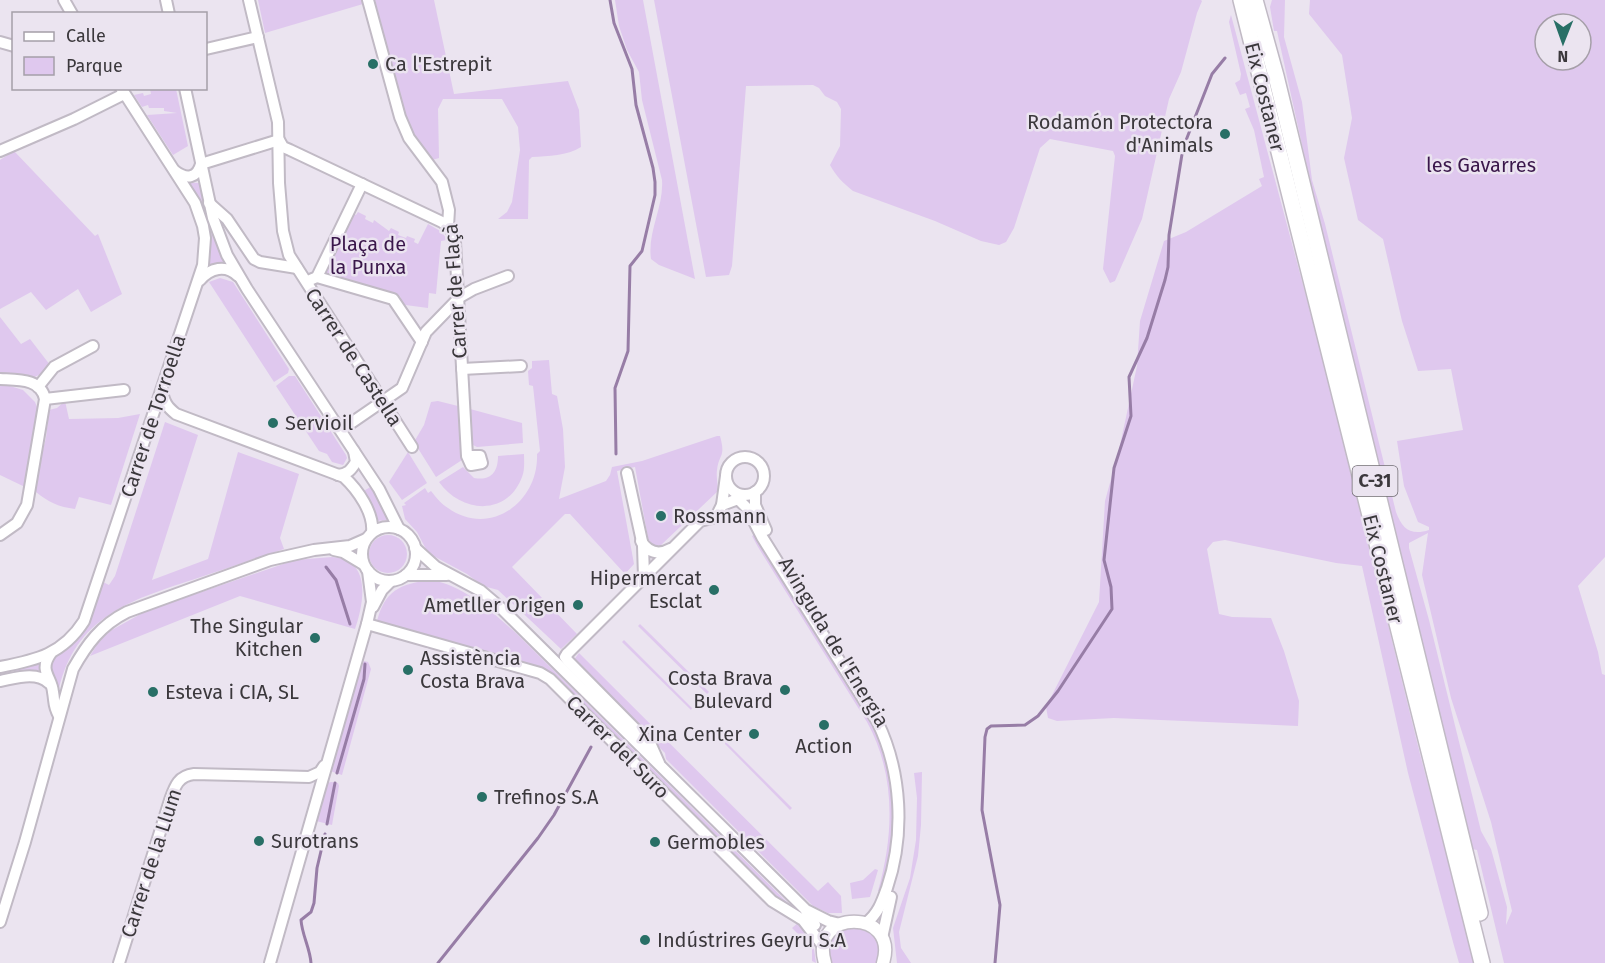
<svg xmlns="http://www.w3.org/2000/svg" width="1605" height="963" viewBox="0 0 1605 963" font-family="'Fira Sans',sans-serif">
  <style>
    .green { fill: #dfc8ee; fill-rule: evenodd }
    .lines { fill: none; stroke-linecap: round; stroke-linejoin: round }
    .stream { stroke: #977da6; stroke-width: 3 }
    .minor-casing { stroke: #c1bac5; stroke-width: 14 }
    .major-casing { stroke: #c1bac5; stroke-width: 15 }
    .highway-casing { stroke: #c1bac5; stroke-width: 18 }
    .minor { stroke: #fff; stroke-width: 10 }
    .major { stroke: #fff; stroke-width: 12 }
    .highway { stroke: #fff; stroke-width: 15 }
    .poi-dot { fill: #286f66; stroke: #ebe4f0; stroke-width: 2 }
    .labels { text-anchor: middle; stroke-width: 5; stroke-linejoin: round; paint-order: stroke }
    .shield { fill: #ebe4f0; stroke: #706c72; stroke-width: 1.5 }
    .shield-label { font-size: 18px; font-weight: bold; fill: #3b383c }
    .poi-label { font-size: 20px; fill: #3b383c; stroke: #ebe4f0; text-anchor: start }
    .street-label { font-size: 20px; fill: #3b383c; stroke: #ebe4f0 }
    .park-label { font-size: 20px; fill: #3a174b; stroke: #ebe4f0 }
  </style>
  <rect width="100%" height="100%" fill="#ebe4f0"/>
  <g class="green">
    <polygon points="258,0 362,0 363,4 265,33"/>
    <path d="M375,0H434L454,94L568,81L579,110L581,147C567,156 548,156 532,157L529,160L528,219H498L507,212L512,202L520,150L518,127L502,99H443L438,109L439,158L432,160L418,146L405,121Z"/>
    <path d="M615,0H643L695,279L659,265L651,259C647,232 664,207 662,180L642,100L639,72L627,50L619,26Z"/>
    <path d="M654,0H1201L1202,1L1197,13L1181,72L1169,99L1142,219L1115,281L1110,283L1103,269L1115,156L1113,151L1050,139L1040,148L1014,228L1006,242L999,245L981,241L935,221L853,191C843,183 836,176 830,165L840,146L841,109L837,102L825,96L819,88L813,85L746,86L732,266L729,275L706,277Z"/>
    <path d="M1272,0H1285L1284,37L1302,102L1312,180L1325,224L1396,512C1402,529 1411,536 1429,530V527L1418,522L1404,486L1397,441L1463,430L1451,369L1418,371L1402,321L1383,239L1358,220L1344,158L1352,118L1342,55L1309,14L1310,0H1605V557L1578,586L1598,652L1602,674L1605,675V963H1504L1477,850L1472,849L1318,218L1277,31H1274L1270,7ZM1545,24H1581V60H1545ZM1428,533L1422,575L1451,698L1491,822L1512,911L1506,925L1507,907L1491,849L1481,831L1429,620L1409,548V543Z"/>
    <polygon points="1231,15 1318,341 1420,754 1475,963 1459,963 1453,942 1408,773 1362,566 1336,563 1225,540 1213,542 1207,549 1219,614 1232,617 1271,618 1284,651 1299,701 1298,726 1114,718 1057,721 1048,718 1046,707 1099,602 1105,501 1119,450 1137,366 1140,321 1164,241 1186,232 1262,186 1259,179 1264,177 1254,130 1245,109 1250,107 1246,93 1240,95 1235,83 1240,80 1241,74 1229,22"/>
    <polygon points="150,89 176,89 188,146 173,155 147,115 177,113 164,111 164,108 149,108 148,105 142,107 134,95 143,93 144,96 151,94"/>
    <polygon points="14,151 95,236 98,234 122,294 91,312 78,289 46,310 31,292 0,309 0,160"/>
    <polygon points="186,182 199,183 210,226 226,266 207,268 208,261"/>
    <polygon points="358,212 366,216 365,219 373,223 374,220 389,231 391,228 399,232 398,235 406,238 407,236 415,239 414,242 418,244 428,224 442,232 447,240 441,241 436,294 429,293 428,308 398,304 401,300 400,296 323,275 352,213 356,215"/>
    <polygon points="220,278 233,282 289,369 288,373 274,382 209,282"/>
    <path d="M0,317L21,344L30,339L50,365C38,382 19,380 0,379Z"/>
    <path d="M549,360L552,394L557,396L563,429L565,467L559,499L606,481L610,475L612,467L642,461L717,436H720C726,458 719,453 717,470C716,477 718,484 718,491L660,546L652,545L648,538L635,467L617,471L634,564L625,574L570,514H565L512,567L577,634L561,649L498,590L483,586L467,574L428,553L417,532L405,519L402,506L406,505L404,503L425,488L428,493L431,491C436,497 441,504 448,508C490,538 539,502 537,454L540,451L533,386L529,385L528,371L532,368V361Z"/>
    <polygon points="289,376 295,376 346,455 347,458 343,465 332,462 327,454 319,451 276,386"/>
    <polygon points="0,383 23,390 35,402 39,412 25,487 0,475"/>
    <path d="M65,401L69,419L118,418L140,414L111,505L79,497L75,509C59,507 48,502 36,492V477L46,438L49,410L57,408Z"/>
    <polygon points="438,401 458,406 462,460 436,477 414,442 424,425 431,402"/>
    <polygon points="470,409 522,423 523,443 477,447 473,445"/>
    <path d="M165,422L198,435L152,580L208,559L238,452L299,474L280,538L284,549C253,559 223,570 192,580C130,600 75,618 59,689H56L48,673L50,661L90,617L103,582L109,585L115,576Z"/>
    <polygon points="408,452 427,483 402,500 389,482"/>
    <path d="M524,454C524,461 525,470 522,477C507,517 461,513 439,482L463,467L474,478C491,481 498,472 498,456Z"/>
    <polygon points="372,486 383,505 388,520 376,521 362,492"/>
    <path d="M755,534L871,722C900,775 896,835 881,892L878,891C894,834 896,775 867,722L758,547L752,536Z"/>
    <circle cx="388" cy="554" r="19"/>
    <path d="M332,557C372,559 364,603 355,629L240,596L90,656L98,643L110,631L146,611L295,560Z"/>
    <path d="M430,580C464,585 491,611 516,633L797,912L783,906L563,686L377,621C385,591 399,584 430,580Z"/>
    <polygon points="640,624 709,692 707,694 638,626"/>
    <polygon points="624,640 692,708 691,710 622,642"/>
    <polygon points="579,653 818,891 828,882 841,896 842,913 828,913 813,906 666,759 665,753 573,661"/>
    <polygon points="46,659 44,673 15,673 15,666"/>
    <polygon points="364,661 368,662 371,669 342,775 330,771 361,664"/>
    <polygon points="725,741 792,808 790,810 725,744"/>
    <polygon points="922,772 921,825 918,856 899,932 901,948 911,963 897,963 893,928 910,878 916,840 917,798 914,773"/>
    <polygon points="331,782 338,783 339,786 332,825 316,821 327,783"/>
    <polygon points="875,869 878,870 870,897 852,899 850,883 863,880"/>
    <polygon points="799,922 812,935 816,963 812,961 812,948 792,928"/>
    <path d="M846,927C869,929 885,937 876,963H829C828,941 827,939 846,927Z"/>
  </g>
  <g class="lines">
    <g class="stream">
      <polyline points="610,0 614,23 632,69 636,105 653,168 655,182 655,195 642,251 630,266 628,351 615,388 616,454"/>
      <polyline points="326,567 336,580 350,624"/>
      <polyline points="337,773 364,679 365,664"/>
      <polyline points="327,824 335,783"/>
      <path d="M311,963C310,948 302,935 301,920L311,912L314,903L317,868L325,834"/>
      <polyline points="438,963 538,838 554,815 591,747"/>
      <polyline points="995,963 1000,905 982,810 985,737 987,729 991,726 1025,725 1038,716 1058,691 1112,609 1111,587 1104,560 1114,468 1131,416 1129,377 1147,338 1165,280 1168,267 1169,235 1183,148 1212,74 1225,58"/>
    </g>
    <defs>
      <g id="minor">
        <polyline points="64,0 72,14"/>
        <polyline points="166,0 169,14"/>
        <polyline points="249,0 278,122 279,183 283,231 289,255 412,447"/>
        <polyline points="368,0 400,117 409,138 442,182 449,210 448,226 453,233 455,242 467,456 471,465 482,463 480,456 467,456"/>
        <polyline points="0,42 14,46"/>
        <polyline points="206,49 258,37"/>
        <polyline points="185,88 213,218 227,255 247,289 379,489 399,529"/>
        <polyline points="0,151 74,119 124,94"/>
        <path d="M175,171C187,180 197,178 201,164L279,140L283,147L290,150L442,222L448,226"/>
        <polyline points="209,203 227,219 254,259 260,262 297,268"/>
        <polyline points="317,277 393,299 422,342"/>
        <path d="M200,280C210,268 226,264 238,276"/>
        <polyline points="310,280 317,277 362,184"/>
        <polyline points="462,369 521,366"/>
        <path d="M0,379C17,380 41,378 45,399L27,505L17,523L0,535"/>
        <polyline points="38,387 54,367 93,346"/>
        <path d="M162,391C164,402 167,407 176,414L344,477C358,490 374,513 372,532"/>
        <polyline points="45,399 124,390"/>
        <polyline points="341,430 402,388 426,332 460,297 474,289 508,276"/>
        <circle cx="745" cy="476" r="19"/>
        <polyline points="627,473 643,546 644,577"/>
        <path d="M338,475C348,474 351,470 356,462L354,451"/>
        <polyline points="755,492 755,505 766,530"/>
        <path d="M722,505L738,499L747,508L762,537L877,721C902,772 905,835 887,888C882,902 878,914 866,923"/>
        <circle cx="389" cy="554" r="27"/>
        <path d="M641,541C648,552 658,556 670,549"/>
        <polyline points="415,548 436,567 481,591 501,608 805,909 815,925"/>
        <polyline points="334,550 343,552 363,564"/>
        <polyline points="406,575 447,575"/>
        <polyline points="373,607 382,590 391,581"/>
        <polyline points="367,624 540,673 550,679 772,901 803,920 823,946"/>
        <path d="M51,653C38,671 52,677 53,692C55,703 53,705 59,716"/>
        <polyline points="567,654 700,521 716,517 722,505 726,476"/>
        <polyline points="567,654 565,657 568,661 651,745 659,763"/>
        <path d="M0,667C37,660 63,654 84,621L203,265L205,238L203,226L195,203L121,88"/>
        <path d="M0,681C16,678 36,671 49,683"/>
        <polyline points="808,911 828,921 840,924"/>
        <path d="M0,922L25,842L73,669C87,644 101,625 127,612L270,560L314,550L350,546L366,539"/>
        <polyline points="882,938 891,897"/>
        <path d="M119,963L170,800C175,786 178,776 194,774L309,777L320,772L324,766"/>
        <polyline points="270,963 367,624 372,602 368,571"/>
      </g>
      <path id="major" d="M825,963C808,908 900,908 883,963"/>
      <g id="highway">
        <polyline points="1241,0 1482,963"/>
        <polyline points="1255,0 1276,76 1480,913"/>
      </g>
    </defs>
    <use href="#minor" class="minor-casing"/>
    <use href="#major" class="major-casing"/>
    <use href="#highway" class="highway-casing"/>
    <use href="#minor" class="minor"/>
    <use href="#major" class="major"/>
    <use href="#highway" class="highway"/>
  </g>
  <g class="poi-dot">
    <circle cx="373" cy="64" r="6"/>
    <circle cx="1225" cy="134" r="6"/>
    <circle cx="273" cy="423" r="6"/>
    <circle cx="661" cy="516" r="6"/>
    <circle cx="714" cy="590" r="6"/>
    <circle cx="578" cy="605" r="6"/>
    <circle cx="315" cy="638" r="6"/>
    <circle cx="408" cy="670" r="6"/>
    <circle cx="785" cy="690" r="6"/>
    <circle cx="153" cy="692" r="6"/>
    <circle cx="824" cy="725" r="6"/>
    <circle cx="754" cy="734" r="6"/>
    <circle cx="482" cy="797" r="6"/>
    <circle cx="259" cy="841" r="6"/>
    <circle cx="655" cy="842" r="6"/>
    <circle cx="645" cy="940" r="6"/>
  </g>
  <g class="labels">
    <rect class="shield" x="1352.5" y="466" width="45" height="30" rx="4.5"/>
    <g class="shield-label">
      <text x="1375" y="487">C-31</text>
    </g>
    <g class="poi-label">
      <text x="385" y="71">Ca l'Estrepit</text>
      <text x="1213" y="129" text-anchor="end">Rodamón Protectora<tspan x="1213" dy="23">d'Animals</tspan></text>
      <text x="285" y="430">Servioil</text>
      <text x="673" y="523">Rossmann</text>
      <text x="702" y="585" text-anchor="end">Hipermercat<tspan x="702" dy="23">Esclat</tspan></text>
      <text x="566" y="612" text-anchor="end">Ametller Origen</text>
      <text x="303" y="633" text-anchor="end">The Singular<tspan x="303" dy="23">Kitchen</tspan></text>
      <text x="420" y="665">Assistència<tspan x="420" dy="23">Costa Brava</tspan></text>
      <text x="773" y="685" text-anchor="end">Costa Brava<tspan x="773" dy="23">Bulevard</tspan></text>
      <text x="165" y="699">Esteva i CIA, SL</text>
      <text x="742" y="741" text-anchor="end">Xina Center</text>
      <text x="824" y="753" text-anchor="middle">Action</text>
      <text x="494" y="804">Trefinos S.A</text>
      <text x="271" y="848">Surotrans</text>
      <text x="667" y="849">Germobles</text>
      <text x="657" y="947">Indústrires Geyru S.A</text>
    </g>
    <g class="street-label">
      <text transform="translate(1265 97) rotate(76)" y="7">Eix Costaner</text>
      <text transform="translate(455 291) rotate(-94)" y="7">Carrer de Flaçà</text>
      <text transform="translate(354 357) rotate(57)" y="7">Carrer de Castella</text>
      <text transform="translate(153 416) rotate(-72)" y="7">Carrer de Torroella</text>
      <text transform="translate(1383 569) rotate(76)" y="7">Eix Costaner</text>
      <text transform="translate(834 642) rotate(59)" y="7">Avinguda de l'Energia</text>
      <text transform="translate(618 747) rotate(45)" y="7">Carrer del Suro</text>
      <text transform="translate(151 863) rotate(-72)" y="7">Carrer de la Llum</text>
    </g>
    <g class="park-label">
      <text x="1481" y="172">les Gavarres</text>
      <text x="368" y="251">Plaça de<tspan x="368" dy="23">la Punxa</tspan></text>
    </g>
  </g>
  <rect x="12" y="12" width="195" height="78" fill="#ebe4f0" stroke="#a59fa8" stroke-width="1.5"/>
  <rect x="24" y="32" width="30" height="9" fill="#ffffff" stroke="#a59fa8" stroke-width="1.5"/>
  <text x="66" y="42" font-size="18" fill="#3b383c">Calle</text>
  <rect x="24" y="57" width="30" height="18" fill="#dfc8ee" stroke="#a59fa8" stroke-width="1.5"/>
  <text x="66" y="72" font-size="18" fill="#3b383c">Parque</text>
  <g transform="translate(1563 42) rotate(181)"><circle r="28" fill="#ebe4f0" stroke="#a59fa8" stroke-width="1.5"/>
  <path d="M0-4.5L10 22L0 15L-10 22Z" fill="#286f66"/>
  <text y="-9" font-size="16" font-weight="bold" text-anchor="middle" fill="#3b383c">N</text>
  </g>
</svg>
